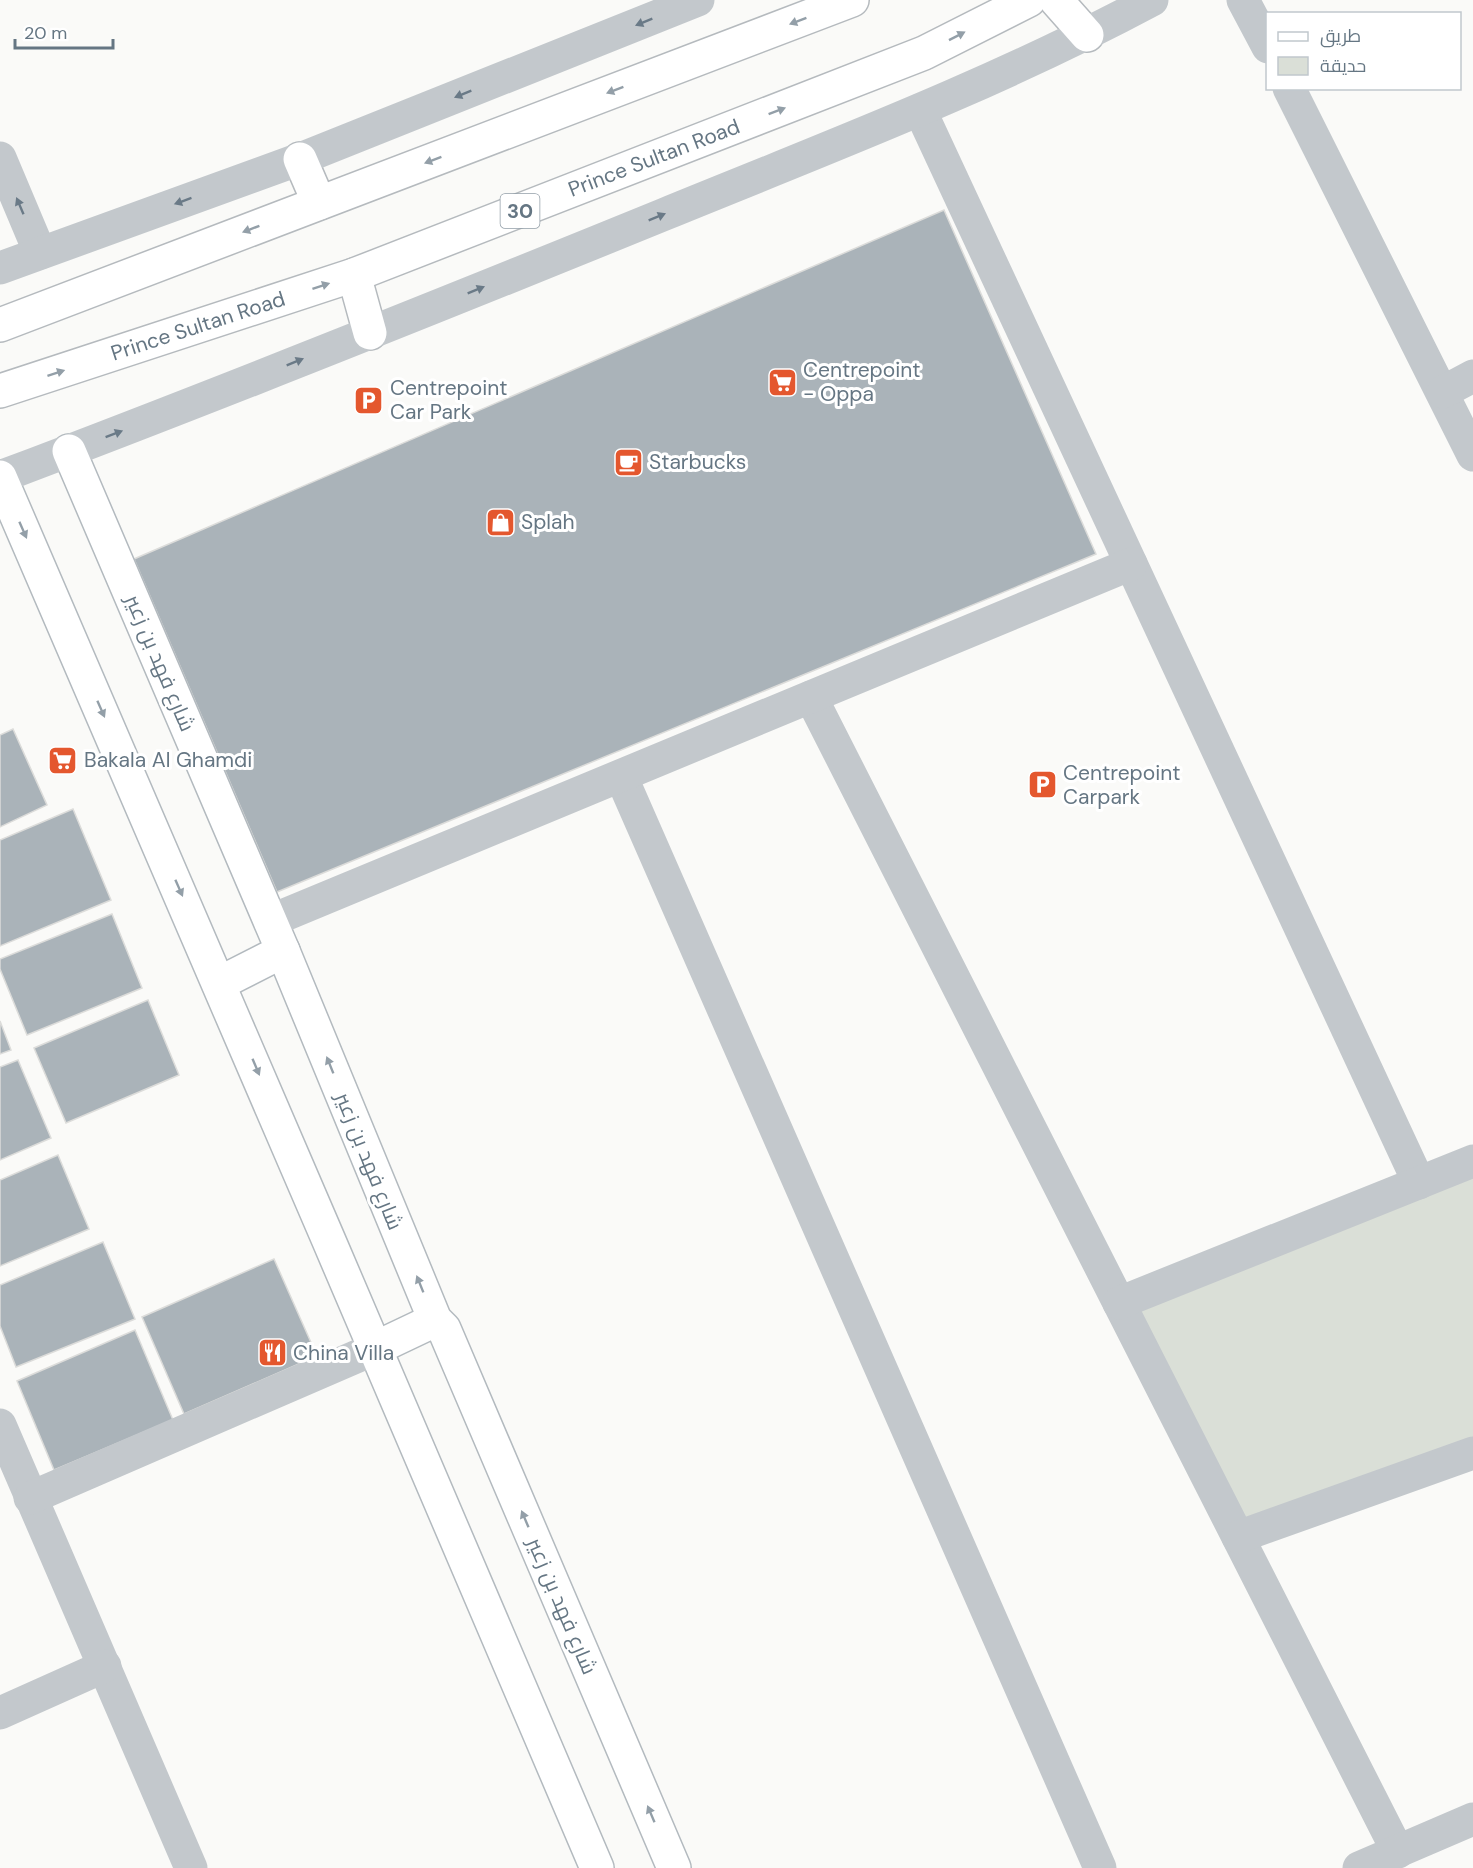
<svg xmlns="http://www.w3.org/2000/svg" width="1473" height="1868" viewBox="0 0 1473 1868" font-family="'DM Sans',Cairo,sans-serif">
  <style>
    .green { fill: #dadfd7 }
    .building { fill: #aab3b9; stroke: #dcdcda; stroke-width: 1.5 }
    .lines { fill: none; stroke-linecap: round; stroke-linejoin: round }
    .secondary-casing { stroke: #b3babf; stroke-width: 36 }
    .primary-casing { stroke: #b5babe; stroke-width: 36 }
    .street { stroke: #c3c8cc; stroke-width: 33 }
    .secondary { stroke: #fff; stroke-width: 33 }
    .primary { stroke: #fff; stroke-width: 33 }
    .oneway { fill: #939fa8 }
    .oneway2 { fill: #6a7a87 }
    .labels { text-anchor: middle; stroke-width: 6; stroke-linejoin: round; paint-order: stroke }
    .shield { fill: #fff; stroke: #939fa8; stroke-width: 1.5 }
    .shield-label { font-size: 20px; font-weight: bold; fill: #657683 }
    .street-label { font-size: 21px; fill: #657683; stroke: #fff }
    .poi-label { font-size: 21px; fill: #657683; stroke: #fff; text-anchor: start }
  </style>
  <rect width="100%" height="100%" fill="#fafaf8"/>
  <polygon class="green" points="1473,1169 1473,1441 1242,1522 1129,1308"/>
  <g class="building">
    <polygon points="944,210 1096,554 277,892 134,559"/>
    <polygon points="13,729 47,805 0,827 0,735"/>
    <polygon points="73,809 111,900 0,946 0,840"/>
    <polygon points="112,914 142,988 27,1035 0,969 0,959"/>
    <polygon points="148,1000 179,1075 66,1123 34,1048"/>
    <polygon points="0,1021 11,1050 0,1054"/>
    <polygon points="18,1060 51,1138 0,1160 0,1067"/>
    <polygon points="58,1155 89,1229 0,1266 0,1180"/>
    <polygon points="103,1242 135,1319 16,1367 0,1326 0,1285"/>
    <polygon points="274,1259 317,1356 184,1414 142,1317"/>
    <polygon points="135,1330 173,1420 54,1470 17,1381"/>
  </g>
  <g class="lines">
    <defs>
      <g id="secondary">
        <polyline points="69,451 283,951 435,1320 444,1329 674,1868"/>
        <path d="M0,477C202,940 398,1404 597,1868"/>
        <polyline points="220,983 283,951"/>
        <polyline points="374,1349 435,1320"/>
      </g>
      <g id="primary">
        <polyline points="1056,0 1087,35"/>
        <polyline points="300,159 319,203"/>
        <polyline points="354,275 370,333"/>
        <polyline points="0,325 852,0"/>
        <polyline points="0,391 354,275 924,53 1029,0"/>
      </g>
    </defs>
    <use href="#secondary" class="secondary-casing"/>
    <use href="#primary" class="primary-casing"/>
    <g class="street">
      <polyline points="1243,0 1268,47"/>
      <polyline points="1289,88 1473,455"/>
      <polyline points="920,110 1419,1183"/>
      <polyline points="0,158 40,253"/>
      <polyline points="0,268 300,159 698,0"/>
      <polyline points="1443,392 1473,376"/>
      <path d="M0,477C223,393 444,304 665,214C829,147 995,84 1152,0"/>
      <polyline points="811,697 1398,1852"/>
      <polyline points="621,776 1100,1868"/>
      <polyline points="270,921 1131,564"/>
      <polyline points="1119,1303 1473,1161"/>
      <polyline points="0,1425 191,1868"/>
      <polyline points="30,1498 374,1349"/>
      <polyline points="1238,1537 1473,1453"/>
      <polyline points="0,1713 105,1666"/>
      <polyline points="1359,1868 1473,1819"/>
    </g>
    <use href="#secondary" class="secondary"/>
    <use href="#primary" class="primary"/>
  </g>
  <defs><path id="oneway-solid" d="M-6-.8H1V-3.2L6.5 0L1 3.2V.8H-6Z" transform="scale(1.5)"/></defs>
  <g class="oneway">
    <use href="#oneway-solid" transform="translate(798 21) rotate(159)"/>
    <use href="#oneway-solid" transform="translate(957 36) rotate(-27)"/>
    <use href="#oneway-solid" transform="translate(615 90) rotate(159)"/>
    <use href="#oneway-solid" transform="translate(777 111) rotate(-21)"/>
    <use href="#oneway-solid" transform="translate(433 160) rotate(159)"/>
    <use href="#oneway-solid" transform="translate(251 229) rotate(159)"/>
    <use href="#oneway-solid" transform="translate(321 286) rotate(-18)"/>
    <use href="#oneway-solid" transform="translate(56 373) rotate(-18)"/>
    <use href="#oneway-solid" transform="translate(23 530) rotate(66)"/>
    <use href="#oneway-solid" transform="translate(101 709) rotate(66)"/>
    <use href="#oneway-solid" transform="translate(179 888) rotate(66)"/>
    <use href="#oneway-solid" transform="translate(330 1065) rotate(-112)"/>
    <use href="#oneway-solid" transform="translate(256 1067) rotate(67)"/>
    <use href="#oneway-solid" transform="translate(420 1284) rotate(-112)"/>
    <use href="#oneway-solid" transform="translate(525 1519) rotate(-113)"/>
    <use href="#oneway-solid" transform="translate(651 1814) rotate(-113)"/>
  </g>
  <g class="oneway2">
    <use href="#oneway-solid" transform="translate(644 22) rotate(158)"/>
    <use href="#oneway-solid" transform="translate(463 94) rotate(158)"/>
    <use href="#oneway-solid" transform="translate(183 201) rotate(160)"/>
    <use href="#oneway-solid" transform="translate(20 206) rotate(-113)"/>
    <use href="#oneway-solid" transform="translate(657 217) rotate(-22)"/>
    <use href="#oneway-solid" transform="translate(476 290) rotate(-22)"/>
    <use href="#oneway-solid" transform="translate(295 362) rotate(-22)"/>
    <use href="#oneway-solid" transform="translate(114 434) rotate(-21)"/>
  </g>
  <defs>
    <symbol id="supermarket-square" viewBox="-11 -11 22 22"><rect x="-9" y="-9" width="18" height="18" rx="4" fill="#e4572e" stroke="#fff"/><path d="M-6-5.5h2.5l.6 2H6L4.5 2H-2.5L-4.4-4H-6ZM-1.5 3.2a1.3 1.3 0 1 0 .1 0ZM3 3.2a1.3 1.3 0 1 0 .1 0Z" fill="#fff"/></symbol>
    <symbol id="parking-square" viewBox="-11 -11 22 22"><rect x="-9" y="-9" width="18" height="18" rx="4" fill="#e4572e" stroke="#fff"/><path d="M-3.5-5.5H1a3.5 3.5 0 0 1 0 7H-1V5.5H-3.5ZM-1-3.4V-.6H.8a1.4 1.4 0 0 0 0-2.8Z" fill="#fff"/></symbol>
    <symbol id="cafe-square" viewBox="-11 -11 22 22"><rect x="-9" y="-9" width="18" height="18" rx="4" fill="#e4572e" stroke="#fff"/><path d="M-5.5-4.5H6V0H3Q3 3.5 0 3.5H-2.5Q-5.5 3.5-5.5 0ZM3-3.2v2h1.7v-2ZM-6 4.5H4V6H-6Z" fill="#fff"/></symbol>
    <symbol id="shop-square" viewBox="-11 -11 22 22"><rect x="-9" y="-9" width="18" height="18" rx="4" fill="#e4572e" stroke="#fff"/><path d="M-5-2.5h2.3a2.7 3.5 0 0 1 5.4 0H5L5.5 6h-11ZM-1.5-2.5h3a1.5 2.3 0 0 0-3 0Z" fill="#fff"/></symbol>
    <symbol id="restaurant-square" viewBox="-11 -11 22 22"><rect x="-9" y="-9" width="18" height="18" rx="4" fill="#e4572e" stroke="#fff"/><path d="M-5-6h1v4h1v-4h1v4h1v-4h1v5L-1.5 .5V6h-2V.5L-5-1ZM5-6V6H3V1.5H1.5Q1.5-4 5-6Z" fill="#fff"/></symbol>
  </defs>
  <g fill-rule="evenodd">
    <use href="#supermarket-square" x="766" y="366" width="33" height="33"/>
    <use href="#parking-square" x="352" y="384" width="33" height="33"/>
    <use href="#cafe-square" x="612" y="446" width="33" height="33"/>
    <use href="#shop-square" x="484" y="506" width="33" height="33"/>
    <use href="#supermarket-square" x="46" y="744" width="33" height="33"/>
    <use href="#parking-square" x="1026" y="768" width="33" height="33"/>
    <use href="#restaurant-square" x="256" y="1336" width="33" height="33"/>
  </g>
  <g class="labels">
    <rect class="shield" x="500.5" y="194" width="39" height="34" rx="4.5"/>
    <g class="shield-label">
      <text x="520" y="218">30</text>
    </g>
    <g class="street-label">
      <text transform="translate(654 158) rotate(-21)" y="7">Prince Sultan Road</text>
      <text transform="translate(198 326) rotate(-18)" y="7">Prince Sultan Road</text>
      <text transform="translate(160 663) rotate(67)" y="7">شارع فهد بن زعير</text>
      <text transform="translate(369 1161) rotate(68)" y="7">شارع فهد بن زعير</text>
      <text transform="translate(562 1606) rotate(67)" y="7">شارع فهد بن زعير</text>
    </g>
    <g class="poi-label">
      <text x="803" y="377">Centrepoint<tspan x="803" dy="24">- Oppa</tspan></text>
      <text x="390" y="395">Centrepoint<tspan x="390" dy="24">Car Park</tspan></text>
      <text x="649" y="469">Starbucks</text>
      <text x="521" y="529">Splah</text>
      <text x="84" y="767">Bakala Al Ghamdi</text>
      <text x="1063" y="780">Centrepoint<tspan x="1063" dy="24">Carpark</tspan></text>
      <text x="293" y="1360">China Villa</text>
    </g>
  </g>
  <rect x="1266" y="12" width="195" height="78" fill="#ffffff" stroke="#c1c8cd" stroke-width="1.5"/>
  <rect x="1278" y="32" width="30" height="9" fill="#ffffff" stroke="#c1c8cd" stroke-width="1.5"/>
  <text x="1320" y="42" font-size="18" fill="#657683">طريق</text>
  <rect x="1278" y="57" width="30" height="18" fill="#dadfd7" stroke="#c1c8cd" stroke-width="1.5"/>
  <text x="1320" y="72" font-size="18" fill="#657683">حديقة</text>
  <path d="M15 39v9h98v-9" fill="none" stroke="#657683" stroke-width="3"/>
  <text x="24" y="39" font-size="18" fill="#657683" stroke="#ffffff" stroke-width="4.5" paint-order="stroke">20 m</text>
</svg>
